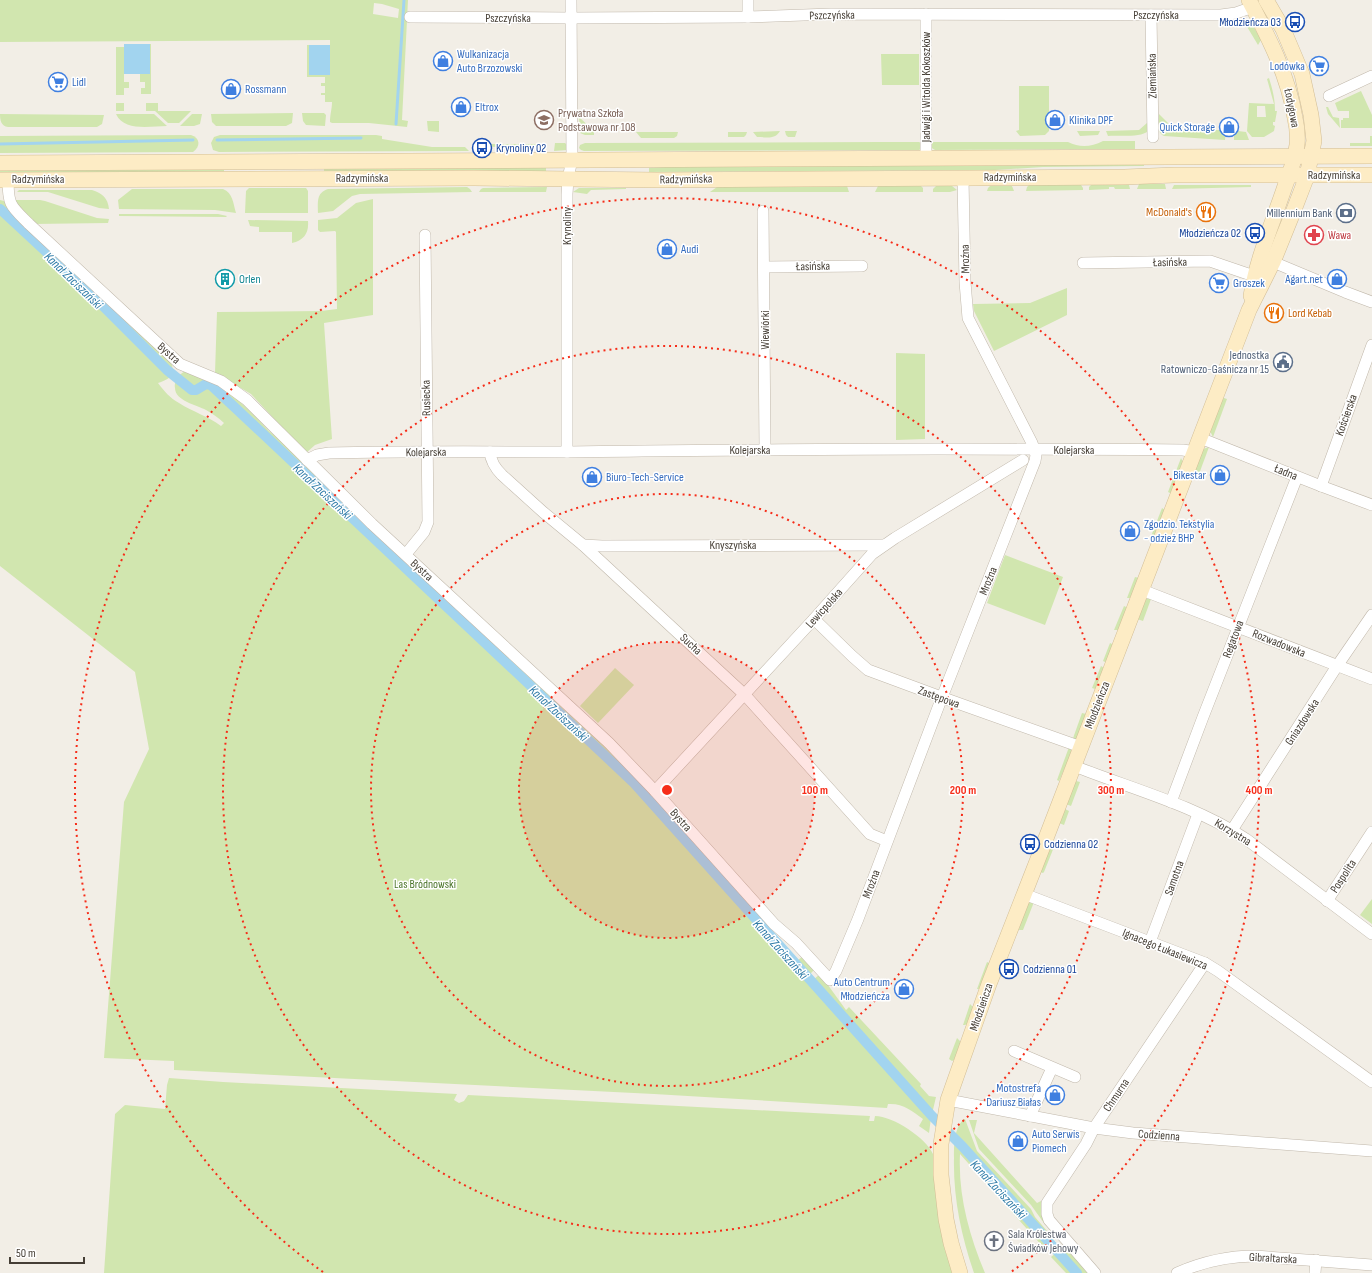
<svg xmlns="http://www.w3.org/2000/svg" width="1372" height="1273" viewBox="0 0 1372 1273" font-family="'Sofia Sans Condensed',sans-serif">
  <style>
    .green { fill: #d1e6af; fill-rule: evenodd }
    .water { fill: #a2d4ef }
    .lines { fill: none; stroke-linecap: round; stroke-linejoin: round }
    .stream { stroke: #a2d4ef; stroke-width: 3 }
    .canal { stroke: #a2d4ef; stroke-width: 10 }
    .minor-casing { stroke: #c1b8ab; stroke-width: 12 }
    .secondary-casing { stroke: #d2be96; stroke-width: 16 }
    .minor { stroke: #fff; stroke-width: 11 }
    .secondary { stroke: #fdecc5; stroke-width: 15 }
    .ring { fill: none; stroke: #f62d19; stroke-width: 2; stroke-dasharray: 2 4 }
    .labels { text-anchor: middle; stroke-width: 3; stroke-linejoin: round; paint-order: stroke }
    .street-label { font-size: 12px; fill: #453e35; stroke: #fff }
    .transit-label { font-size: 12px; fill: #164399; stroke: #fff; text-anchor: start }
    .shop-label { font-size: 12px; fill: #366cbe; stroke: #fff; text-anchor: start }
    .education-label { font-size: 12px; fill: #785e54; stroke: #fff; text-anchor: start }
    .food-label { font-size: 12px; fill: #c56008; stroke: #fff; text-anchor: end }
    .service-label { font-size: 12px; fill: #4e5e75; stroke: #fff; text-anchor: end }
    .health-label { font-size: 12px; fill: #be3a42; stroke: #fff; text-anchor: start }
    .culture-label { font-size: 12px; fill: #0d838f; stroke: #fff; text-anchor: start }
    .park-label { font-size: 12px; fill: #4b752a; stroke: #fff }
    .worship-label { font-size: 12px; fill: #5b616d; stroke: #fff; text-anchor: start }
    .water-label { font-size: 13px; font-style: italic; fill: #2e7ba7; stroke: #fff }
    .centre { fill: #f62d19; stroke: #fff; stroke-width: 2 }
    .ring-label { font-size: 12px; text-anchor: middle; font-weight: bold; fill: #f62d19; stroke: #fff; stroke-width: 3; stroke-linejoin: round; paint-order: stroke }
  </style>
  <rect width="100%" height="100%" fill="#f2eee6"/>
  <g class="green">
    <path d="M0,0H408L402,120L408,121L407,127L369,123H332L330,122C330,114 332,109 332,102H325V95H321V93H325V86H321V83H325V77H307V45H309V75H330V40L0,42ZM374,3L382,4L399,9L398,18L373,14Z"/>
    <polygon points="1243,20 1252,24 1261,40 1258,45"/>
    <polygon points="150,44 151,44 151,94 141,94 141,88 145,88 145,82 140,82 140,74 150,74"/>
    <polygon points="116,47 124,47 124,82 129,82 129,88 124,88 124,95 116,95"/>
    <polygon points="881,54 919,54 919,85 882,85"/>
    <path d="M1269,78C1273,91 1275,99 1275,111H1277L1275,122H1273V125L1275,126L1274,131L1264,137H1252L1247,131L1249,103L1274,104L1267,79ZM1257,106H1265L1266,117H1257Z"/>
    <polygon points="1019,86 1049,86 1049,131 1045,135 1020,136 1016,131 1019,130"/>
    <polygon points="1361,91 1372,115 1372,128 1341,128 1341,120 1343,120 1343,118 1349,118 1349,111 1338,111 1335,103"/>
    <path d="M1147,97L1148,131C1141,138 1118,135 1108,136L1106,131L1139,130L1147,123Z"/>
    <rect x="116" y="103" width="8" height="8"/>
    <polygon points="146,103 158,103 158,111 191,111 179,123 168,123 155,111 146,111"/>
    <polygon points="1326,107 1328,107 1333,117 1339,118 1340,128 1328,114"/>
    <polygon points="293,113 292,123 286,126 216,126 212,122 211,114"/>
    <polygon points="302,113 324,113 326,115 325,126 306,125 303,121"/>
    <path d="M0,114L104,115L102,124L97,127H8C1,126 0,120 0,114Z"/>
    <path d="M116,114H154L167,126C151,126 124,132 116,114Z"/>
    <polygon points="192,114 202,114 200,124 194,126 180,126"/>
    <path d="M1159,114L1175,130H1226L1225,140L1164,136C1156,132 1159,122 1159,114Z"/>
    <polygon points="579,117 594,131 594,135 585,135 580,133"/>
    <polygon points="427,121 439,121 439,132 428,131"/>
    <path d="M780,131C775,140 766,137 757,137L753,132Z"/>
    <polygon points="785,131 797,131 795,137 788,137 786,135"/>
    <polygon points="1077,131 1100,131 1098,135 1080,136"/>
    <polygon points="1238,131 1246,132 1249,140 1234,140 1234,136"/>
    <polygon points="636,132 678,132 677,136 674,138 641,138"/>
    <polygon points="728,132 747,132 746,135 744,137 728,137"/>
    <path d="M191,135C200,138 201,146 193,152L0,153V136Z"/>
    <polygon points="220,135 376,135 382,136 382,139 432,147 465,147 469,151 219,152 213,150 211,143 214,137"/>
    <polygon points="1370,136 1372,136 1372,146 1350,146 1350,143 1370,143"/>
    <path d="M1103,141H1135V149L935,150L930,147V143L933,142H1068C1080,148 1091,147 1103,141Z"/>
    <polygon points="880,142 919,142 921,143 921,149 919,150 584,151 581,150 579,148 580,145 585,143"/>
    <polygon points="555,143 565,143 568,146 567,150 554,151"/>
    <polygon points="486,144 545,144 545,146 487,147"/>
    <polygon points="1144,164 1144,166 1043,167 995,170 649,172 649,168 680,166"/>
    <polygon points="351,167 546,167 546,172 324,172 324,169"/>
    <polygon points="0,168 188,168 224,170 224,173 0,173"/>
    <polygon points="1126,184 1129,185 1130,189 1115,189 1114,187 1109,187 1109,189 1089,190 1089,187 1091,185"/>
    <polygon points="1139,184 1165,184 1166,189 1137,189"/>
    <polygon points="1029,185 1081,185 1083,188 1083,190 1026,191 1027,187"/>
    <polygon points="1174,185 1251,185 1251,187 1172,189"/>
    <polygon points="847,186 849,192 710,192 717,187"/>
    <polygon points="878,186 921,186 923,188 923,192 875,192"/>
    <polygon points="936,186 952,186 957,190 950,192 933,192 933,189"/>
    <polygon points="990,186 1012,186 1014,191 987,191 988,188"/>
    <path d="M467,187L470,189L472,192L360,194L352,196L333,211L318,213C318,202 316,193 328,189Z"/>
    <polygon points="547,187 546,192 479,192 481,189 483,188"/>
    <polygon points="249,188 306,188 308,191 308,213 245,213 246,191"/>
    <polygon points="579,188 626,188 626,189 591,190 587,194 573,192"/>
    <path d="M132,189H223C233,193 233,203 236,213L215,210L119,209L118,200Z"/>
    <path d="M19,190H92C102,193 108,198 109,209L99,208L48,192H17Z"/>
    <polygon points="373,199 373,315 324,323 332,439 315,445 306,453 251,394 215,373 217,312 321,311 337,309 336,232 335,231 320,232 318,230 318,220 337,218 356,203"/>
    <path d="M0,200L4,201L12,213L171,362C176,376 169,379 158,383C164,391 170,398 179,403C193,412 208,416 221,426L224,423C219,418 213,414 206,410C197,405 175,401 175,388C174,384 176,381 177,380L193,392C200,392 203,384 210,386L627,778L931,1118L929,1133L919,1126L923,1119C912,1111 903,1103 888,1104L887,1108L654,1094L174,1070V1061L104,1058L124,802L149,749L135,672L0,566Z"/>
    <polygon points="13,200 40,200 45,201 97,218 109,219 108,223 33,224"/>
    <polygon points="119,214 218,214 227,216 226,217 119,216"/>
    <path d="M248,220L308,221C309,233 304,240 292,243V232H259V227L250,226Z"/>
    <polygon points="1067,288 1067,315 994,351 974,311 973,304 1030,303"/>
    <polygon points="896,353 925,354 925,439 896,440"/>
    <path d="M185,371L212,381L234,396L255,416L269,431L288,446L303,460L298,465L210,383C199,380 198,394 187,385C184,382 180,379 178,376Z"/>
    <polygon points="1224,398 1227,399 1213,437 1210,431 1222,399"/>
    <polygon points="1209,447 1199,474 1194,473 1203,449"/>
    <polygon points="1181,458 1183,462 1172,492 1170,493 1168,492"/>
    <polygon points="307,465 604,743 627,768 624,771 303,470"/>
    <polygon points="1162,508 1165,510 1154,541 1150,539"/>
    <polygon points="1005,555 1063,577 1045,625 987,603"/>
    <polygon points="1135,577 1139,578 1130,598 1127,598"/>
    <polygon points="1149,598 1151,599 1143,621 1137,619 1146,599"/>
    <polygon points="1124,606 1128,608 1119,630 1114,630"/>
    <polygon points="1110,643 1112,644 1113,646 1107,661 1105,662 1103,661"/>
    <polygon points="1101,666 1104,668 1097,688 1095,689 1092,688"/>
    <polygon points="615,668 634,685 598,723 580,706"/>
    <polygon points="1082,713 1086,714 1078,738 1072,741"/>
    <polygon points="1069,747 1072,752 1059,781 1057,780"/>
    <polygon points="632,773 763,916 759,920 797,961 803,956 815,969 808,976 629,776"/>
    <polygon points="1076,781 1080,782 1071,806 1066,804"/>
    <polygon points="1065,809 1069,811 1064,825 1059,823"/>
    <polygon points="1050,844 1054,847 1044,872 1043,873 1040,872"/>
    <polygon points="1372,899 1372,924 1360,915"/>
    <polygon points="1034,902 1023,930 1019,930 1023,909 1028,903"/>
    <polygon points="987,962 989,963 979,989 977,989"/>
    <polygon points="820,974 846,1010 849,1007 921,1084 920,1086 929,1096 936,1097 932,1114 812,981"/>
    <polygon points="970,1004 973,1007 967,1024 965,1025 963,1025"/>
    <polygon points="957,1038 961,1042 954,1060 952,1061 949,1059"/>
    <path d="M169,1078L223,1082L457,1094L454,1100L459,1103L464,1101L468,1095L870,1116L869,1121H874L875,1116C893,1116 926,1138 933,1154C936,1162 934,1171 935,1179C941,1210 948,1242 954,1273H104L115,1114L125,1105L165,1109L167,1085Z"/>
    <path d="M964,1119H965L977,1151L1031,1209L1035,1217L1054,1239L1044,1248L960,1154C958,1195 969,1235 985,1273H974C961,1235 953,1197 954,1157C954,1145 954,1128 964,1119Z"/>
    <polygon points="969,1120 977,1120 974,1133 1037,1203 1041,1201 1043,1220 1046,1226 1031,1205 979,1149"/>
    <polygon points="1065,1247 1088,1273 1066,1273 1051,1257 1062,1248"/>
  </g>
  <g class="water">
    <rect x="124" y="44" width="26" height="30"/>
    <rect x="309" y="45" width="21" height="30"/>
  </g>
  <g class="lines">
    <g class="stream">
      <polyline points="396,124 404,0"/>
      <polyline points="217,140 361,138"/>
      <polyline points="0,144 193,140"/>
    </g>
    <polyline class="canal" points="0,209 82,285 167,370 192,390 196,390 206,384 211,385 633,782 932,1116 963,1147 1077,1273"/>
    <defs>
      <g id="minor">
        <polyline points="926,14 926,159"/>
        <polyline points="1151,15 1153,137"/>
        <polyline points="410,17 571,18 748,17 831,14 1221,15 1236,13 1253,7"/>
        <polyline points="748,17 748,0"/>
        <polyline points="1329,96 1372,76"/>
        <path d="M8,179C8,206 11,206 29,224L180,364L221,381L247,400L372,524L609,743L655,791L774,924L796,943L830,980L836,971L858,919L939,705L1035,461L1036,455L1032,443L968,318L965,282L963,178"/>
        <polyline points="763,211 765,449"/>
        <polyline points="1273,262 1345,292 1372,302"/>
        <polyline points="1083,263 1210,261 1254,276"/>
        <polyline points="765,267 862,266"/>
        <polyline points="1200,438 1321,486 1372,505"/>
        <path d="M490,452C491,462 495,468 502,475L543,512L583,545L745,695L870,834L887,841"/>
        <polyline points="567,452 567,194 568,179 572,159 571,0"/>
        <path d="M307,460L317,455L329,453C409,451 489,452 569,452C633,451 698,450 762,450C903,448 1043,449 1183,450L1195,452"/>
        <polyline points="1321,486 1372,345"/>
        <polyline points="583,545 602,546 884,545"/>
        <polyline points="406,554 424,532 428,522 425,235"/>
        <polyline points="1142,590 1372,679"/>
        <polyline points="814,619 852,656 868,670 949,700 1081,747"/>
        <path d="M1074,766C1132,789 1194,805 1246,839L1372,934"/>
        <polyline points="655,791 814,619 872,554 895,538 1023,460"/>
        <polyline points="1171,802 1203,717 1297,477"/>
        <polyline points="1232,830 1337,666 1372,615"/>
        <polyline points="1024,894 1205,963 1218,971 1372,1082"/>
        <polyline points="1327,901 1372,832"/>
        <polyline points="1150,942 1198,814"/>
        <polyline points="1014,1051 1075,1077"/>
        <polyline points="948,1100 1094,1128 1133,1133 1372,1151"/>
        <polyline points="1030,1116 1052,1068"/>
        <polyline points="1095,1273 1049,1220 1047,1214 1047,1203 1086,1144 1094,1128 1205,963"/>
        <path d="M1177,1273C1202,1262 1227,1256 1255,1256L1372,1265"/>
        <polyline points="1315,1273 1316,1260"/>
      </g>
      <g id="secondary">
        <path d="M1249,0C1269,38 1288,75 1295,118C1297,127 1298,136 1297,145C1295,159 1290,173 1285,186C1273,222 1257,258 1251,296"/>
        <polyline points="0,163 1372,156"/>
        <polyline points="0,180 474,178 657,180 1125,177 1174,175 1372,175"/>
        <polyline points="960,1273 951,1243 946,1219 941,1175 941,1144 948,1100 989,984 1043,846 1249,310 1273,262 1292,215 1307,176 1314,141 1311,115 1302,74 1283,29 1266,0"/>
      </g>
    </defs>
    <use href="#minor" class="minor-casing"/>
    <use href="#secondary" class="secondary-casing"/>
    <use href="#minor" class="minor"/>
    <use href="#secondary" class="secondary"/>
  </g>
  <circle cx="667" cy="790" r="148" fill="#f62d19" fill-opacity=".12"/>
  <g class="ring">
    <circle cx="667" cy="790" r="148"/>
    <circle cx="667" cy="790" r="296"/>
    <circle cx="667" cy="790" r="444"/>
    <path d="M323 1272A592 592 0 1 1 1011 1272"/>
  </g>
  <defs>
    <symbol id="bus-ring" viewBox="-11 -11 22 22"><circle r="9.5" fill="#fff" stroke="#1a4fb4" stroke-width="1.5"/><path d="M-5-6H5V4H4V6H2V4H-2V6H-4V4H-5ZM-3.5-4V0h7V-4ZM-3.5 1.2v1.5H-2V1.2ZM2 1.2v1.5H3.5V1.2Z" fill="#1a4fb4"/></symbol>
    <symbol id="shop-ring" viewBox="-11 -11 22 22"><circle r="9.5" fill="#fff" stroke="#3f7fe0" stroke-width="1.5"/><path d="M-5-2.5h2.3a2.7 3.5 0 0 1 5.4 0H5L5.5 6h-11ZM-1.5-2.5h3a1.5 2.3 0 0 0-3 0Z" fill="#3f7fe0"/></symbol>
    <symbol id="supermarket-ring" viewBox="-11 -11 22 22"><circle r="9.5" fill="#fff" stroke="#3f7fe0" stroke-width="1.5"/><path d="M-6-5.5h2.5l.6 2H6L4.5 2H-2.5L-4.4-4H-6ZM-1.5 3.2a1.3 1.3 0 1 0 .1 0ZM3 3.2a1.3 1.3 0 1 0 .1 0Z" fill="#3f7fe0"/></symbol>
    <symbol id="school-ring" viewBox="-11 -11 22 22"><circle r="9.5" fill="#fff" stroke="#8d6e63" stroke-width="1.5"/><path d="M0-5L7-2L0 1L-7-2ZM-4 1L0 2.5L4 1V4Q0 6-4 4Z" fill="#8d6e63"/></symbol>
    <symbol id="restaurant-ring" viewBox="-11 -11 22 22"><circle r="9.5" fill="#fff" stroke="#e8710a" stroke-width="1.5"/><path d="M-5-6h1v4h1v-4h1v4h1v-4h1v5L-1.5 .5V6h-2V.5L-5-1ZM5-6V6H3V1.5H1.5Q1.5-4 5-6Z" fill="#e8710a"/></symbol>
    <symbol id="bank-ring" viewBox="-11 -11 22 22"><circle r="9.5" fill="#fff" stroke="#5c6f8a" stroke-width="1.5"/><path d="M-6-4H6V4H-6ZM0-2.3a2.3 2.3 0 1 0 0 4.6a2.3 2.3 0 1 0 0-4.6Z" fill="#5c6f8a"/></symbol>
    <symbol id="pharmacy-ring" viewBox="-11 -11 22 22"><circle r="9.5" fill="#fff" stroke="#e0444e" stroke-width="1.5"/><path d="M-2-6h4v4h4v4h-4v4h-4v-4h-4v-4h4Z" fill="#e0444e"/></symbol>
    <symbol id="building-ring" viewBox="-11 -11 22 22"><circle r="9.5" fill="#fff" stroke="#0f9aa8" stroke-width="1.5"/><path d="M-4-6H4V6H1V3H-1V6H-4ZM-2.5-4.3h1.7v1.8h-1.7ZM.8-4.3h1.7v1.8H.8ZM-2.5-1h1.7V.8h-1.7ZM.8-1h1.7V.8H.8Z" fill="#0f9aa8"/></symbol>
    <symbol id="civic-ring" viewBox="-11 -11 22 22"><circle r="9.5" fill="#fff" stroke="#5c6f8a" stroke-width="1.5"/><path d="M-.6-6.5H3V-4.5H.6V-3L4-1V1h2V6H-6V1h2V-1L-.6-3ZM-1.2 2.5V6h2.4V2.5Z" fill="#5c6f8a"/></symbol>
    <symbol id="church-ring" viewBox="-11 -11 22 22"><circle r="9.5" fill="#fff" stroke="#6b7280" stroke-width="1.5"/><path d="M-1.2-6h2.4v3.5h3.3v2.4h-3.3V6h-2.4V-.1h-3.3v-2.4h3.3Z" fill="#6b7280"/></symbol>
  </defs>
  <g fill-rule="evenodd">
    <use href="#bus-ring" x="1284" y="11" width="22" height="22"/>
    <use href="#shop-ring" x="432" y="50" width="22" height="22"/>
    <use href="#supermarket-ring" x="1308" y="55" width="22" height="22"/>
    <use href="#supermarket-ring" x="47" y="71" width="22" height="22"/>
    <use href="#shop-ring" x="220" y="78" width="22" height="22"/>
    <use href="#shop-ring" x="450" y="96" width="22" height="22"/>
    <use href="#school-ring" x="533" y="109" width="22" height="22"/>
    <use href="#shop-ring" x="1044" y="109" width="22" height="22"/>
    <use href="#shop-ring" x="1218" y="116" width="22" height="22"/>
    <use href="#bus-ring" x="471" y="137" width="22" height="22"/>
    <use href="#restaurant-ring" x="1195" y="201" width="22" height="22"/>
    <use href="#bank-ring" x="1335" y="202" width="22" height="22"/>
    <use href="#bus-ring" x="1244" y="222" width="22" height="22"/>
    <use href="#pharmacy-ring" x="1303" y="224" width="22" height="22"/>
    <use href="#shop-ring" x="656" y="238" width="22" height="22"/>
    <use href="#building-ring" x="214" y="268" width="22" height="22"/>
    <use href="#shop-ring" x="1326" y="268" width="22" height="22"/>
    <use href="#supermarket-ring" x="1208" y="272" width="22" height="22"/>
    <use href="#restaurant-ring" x="1263" y="302" width="22" height="22"/>
    <use href="#civic-ring" x="1272" y="351" width="22" height="22"/>
    <use href="#shop-ring" x="1209" y="464" width="22" height="22"/>
    <use href="#shop-ring" x="581" y="466" width="22" height="22"/>
    <use href="#shop-ring" x="1119" y="520" width="22" height="22"/>
    <use href="#bus-ring" x="1019" y="833" width="22" height="22"/>
    <use href="#bus-ring" x="998" y="958" width="22" height="22"/>
    <use href="#shop-ring" x="893" y="978" width="22" height="22"/>
    <use href="#shop-ring" x="1044" y="1084" width="22" height="22"/>
    <use href="#shop-ring" x="1007" y="1130" width="22" height="22"/>
    <use href="#church-ring" x="983" y="1230" width="22" height="22"/>
  </g>
  <g class="labels">
    <g class="street-label">
      <text transform="translate(832 15) rotate(-1)" y="4">Pszczyńska</text>
      <text x="1156" y="19">Pszczyńska</text>
      <text x="508" y="22">Pszczyńska</text>
      <text transform="translate(1152 76) rotate(-91)" y="4">Ziemiańska</text>
      <text transform="translate(926 87) rotate(-90)" y="4">Jadwigi i Witolda Kokoszków</text>
      <text transform="translate(1292 108) rotate(79)" y="4">Łodygowa</text>
      <text x="1334" y="179">Radzymińska</text>
      <text x="1010" y="181">Radzymińska</text>
      <text x="362" y="182">Radzymińska</text>
      <text x="38" y="183">Radzymińska</text>
      <text transform="translate(686 179) rotate(-1)" y="4">Radzymińska</text>
      <text transform="translate(567 226) rotate(-90)" y="4">Krynoliny</text>
      <text transform="translate(965 259) rotate(-91)" y="4">Mroźna</text>
      <text transform="translate(1170 262) rotate(-1)" y="4">Łasińska</text>
      <text transform="translate(813 266) rotate(-1)" y="4">Łasińska</text>
      <text transform="translate(765 330) rotate(-90)" y="4">Wiewiórki</text>
      <text transform="translate(169 353) rotate(41)" y="4">Bystra</text>
      <text transform="translate(426 398) rotate(-91)" y="4">Rusiecka</text>
      <text transform="translate(1346 415) rotate(-70)" y="4">Kościerska</text>
      <text x="750" y="454">Kolejarska</text>
      <text x="1074" y="454">Kolejarska</text>
      <text transform="translate(426 452) rotate(-1)" y="4">Kolejarska</text>
      <text transform="translate(1286 472) rotate(22)" y="4">Ładna</text>
      <text x="733" y="549">Knyszyńska</text>
      <text transform="translate(422 570) rotate(43)" y="4">Bystra</text>
      <text transform="translate(988 581) rotate(-68)" y="4">Mroźna</text>
      <text transform="translate(824 608) rotate(-48)" y="4">Lewicpolska</text>
      <text transform="translate(1233 639) rotate(-69)" y="4">Regatowa</text>
      <text transform="translate(1279 643) rotate(22)" y="4">Rozwadowska</text>
      <text transform="translate(691 644) rotate(43)" y="4">Sucha</text>
      <text transform="translate(939 697) rotate(20)" y="4">Zastępowa</text>
      <text transform="translate(1097 705) rotate(-69)" y="4">Młodzieńcza</text>
      <text transform="translate(1302 722) rotate(-57)" y="4">Gniazdowska</text>
      <text transform="translate(681 820) rotate(48)" y="4">Bystra</text>
      <text transform="translate(1233 832) rotate(31)" y="4">Korzystna</text>
      <text transform="translate(1343 876) rotate(-57)" y="4">Pospolita</text>
      <text transform="translate(1174 878) rotate(-70)" y="4">Samotna</text>
      <text transform="translate(871 884) rotate(-69)" y="4">Mroźna</text>
      <text transform="translate(1165 949) rotate(22)" y="4">Ignacego Łukasiewicza</text>
      <text transform="translate(981 1007) rotate(-71)" y="4">Młodzieńcza</text>
      <text transform="translate(1116 1095) rotate(-56)" y="4">Chmurna</text>
      <text transform="translate(1159 1135) rotate(4)" y="4">Codzienna</text>
      <text transform="translate(1273 1258) rotate(3)" y="4">Gibraltarska</text>
    </g>
    <g class="transit-label">
      <text x="1281" y="26" text-anchor="end">Młodzieńcza 03</text>
      <text x="496" y="152">Krynoliny 02</text>
      <text x="1241" y="237" text-anchor="end">Młodzieńcza 02</text>
      <text x="1044" y="848">Codzienna 02</text>
      <text x="1023" y="973">Codzienna 01</text>
    </g>
    <g class="shop-label">
      <text x="457" y="58">Wulkanizacja<tspan x="457" dy="14">Auto Brzozowski</tspan></text>
      <text x="1305" y="70" text-anchor="end">Lodówka</text>
      <text x="72" y="86">Lidl</text>
      <text x="245" y="93">Rossmann</text>
      <text x="475" y="111">Eltrox</text>
      <text x="1069" y="124">Klinika DPF</text>
      <text x="1215" y="131" text-anchor="end">Quick Storage</text>
      <text x="681" y="253">Audi</text>
      <text x="1323" y="283" text-anchor="end">Agart.net</text>
      <text x="1233" y="287">Groszek</text>
      <text x="1206" y="479" text-anchor="end">Bikestar</text>
      <text x="606" y="481">Biuro-Tech-Service</text>
      <text x="1144" y="528">Zgodzio. Tekstylia<tspan x="1144" dy="14">- odzież BHP</tspan></text>
      <text x="890" y="986" text-anchor="end">Auto Centrum<tspan x="890" dy="14">Młodzieńcza</tspan></text>
      <text x="1041" y="1092" text-anchor="end">Motostrefa<tspan x="1041" dy="14">Dariusz Białas</tspan></text>
      <text x="1032" y="1138">Auto Serwis<tspan x="1032" dy="14">Piomech</tspan></text>
    </g>
    <g class="education-label">
      <text x="558" y="117">Prywatna Szkoła<tspan x="558" dy="14">Podstawowa nr 108</tspan></text>
    </g>
    <g class="food-label">
      <text x="1192" y="216">McDonald's</text>
      <text x="1288" y="317" text-anchor="start">Lord Kebab</text>
    </g>
    <g class="service-label">
      <text x="1332" y="217">Millennium Bank</text>
      <text x="1269" y="359">Jednostka<tspan x="1269" dy="14">Ratowniczo-Gaśnicza nr 15</tspan></text>
    </g>
    <g class="health-label">
      <text x="1328" y="239">Wawa</text>
    </g>
    <g class="culture-label">
      <text x="239" y="283">Orlen</text>
    </g>
    <g class="park-label">
      <text x="425" y="888">Las Bródnowski</text>
    </g>
    <g class="worship-label">
      <text x="1008" y="1238">Sala Królestwa<tspan x="1008" dy="14">Świadków Jehowy</tspan></text>
    </g>
    <g class="water-label">
      <text transform="translate(74 280) rotate(44)" y="5">Kanał Zaciszański</text>
      <text transform="translate(323 491) rotate(43)" y="5">Kanał Zaciszański</text>
      <text transform="translate(559 713) rotate(43)" y="5">Kanał Zaciszański</text>
      <text transform="translate(781 949) rotate(48)" y="5">Kanał Zaciszański</text>
      <text transform="translate(999 1189) rotate(47)" y="5">Kanał Zaciszański</text>
    </g>
  </g>
  <circle cx="667" cy="790" r="6" class="centre"/>
  <g class="ring-label">
    <text x="815" y="794">100 m</text>
    <text x="963" y="794">200 m</text>
    <text x="1111" y="794">300 m</text>
    <text x="1259" y="794">400 m</text>
  </g>
  <path d="M10 1257v6h74v-6" fill="none" stroke="#453e35" stroke-width="2"/>
  <text x="16" y="1257" font-size="12" fill="#453e35" stroke="#ffffff" stroke-width="3" paint-order="stroke">50 m</text>
</svg>
